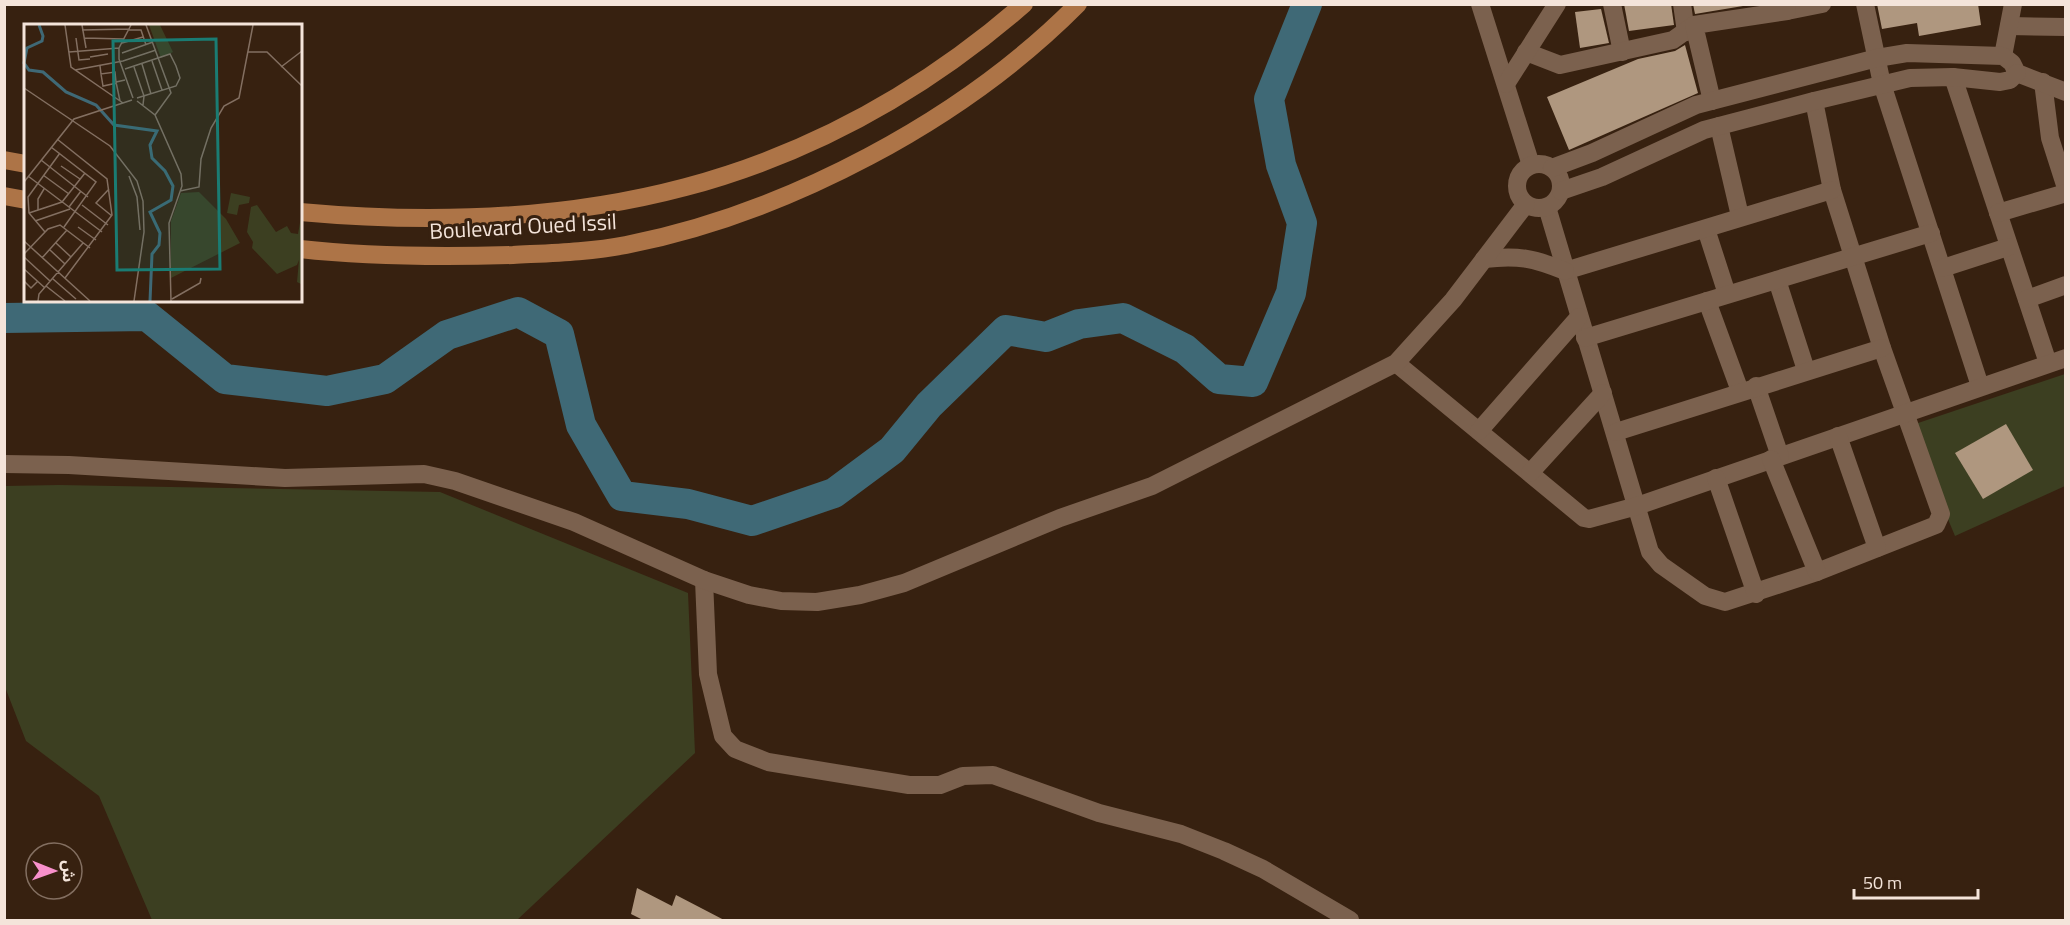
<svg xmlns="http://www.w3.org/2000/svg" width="2070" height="925" viewBox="0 0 2070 925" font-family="'Titillium Web','Noto Sans Arabic',sans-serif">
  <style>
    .green { fill: #3c3f21 }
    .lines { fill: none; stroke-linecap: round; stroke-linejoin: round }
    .river { stroke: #3f6976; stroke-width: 30 }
    .building { fill: #af977f }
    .minor { stroke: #7b614e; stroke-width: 18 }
    .tertiary { stroke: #7b614e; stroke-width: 18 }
    .primary { stroke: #ad7447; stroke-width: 18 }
    .labels { text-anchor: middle; stroke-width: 6; stroke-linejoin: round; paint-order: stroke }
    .street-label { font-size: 22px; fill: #f4e4da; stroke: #372110 }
    .inset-river { fill: none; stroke: #3f6976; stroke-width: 3 }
    .inset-road { fill: none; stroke: #836f61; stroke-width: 1.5 }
    .view { fill: #1a7c73; fill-opacity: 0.15; stroke: #1a7c73; stroke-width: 3 }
    .inset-edge { fill: none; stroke: #f4e4da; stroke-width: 3 }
  </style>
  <rect width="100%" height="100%" fill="#372110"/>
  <g class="green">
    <polygon points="2065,374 2065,486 1955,536 1909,426"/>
    <polygon points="59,485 440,492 688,593 695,753 517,920 152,920 99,796 26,741 5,687 5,486"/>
  </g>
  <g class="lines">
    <polyline class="river" points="4,318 147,316 225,379 327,391 385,379 447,335 518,312 559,334 581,425 622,496 688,504 752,521 834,493 892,450 929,405 1006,330 1046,337 1079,324 1123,318 1185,349 1219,379 1253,382 1291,293 1302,223 1281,165 1269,99 1307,4"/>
  </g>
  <g class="building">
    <polygon points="1624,4 1671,4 1674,25 1629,31"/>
    <polygon points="1693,4 1755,4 1695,14"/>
    <polygon points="1877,4 1978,4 1981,25 1919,36 1917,23 1882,29"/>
    <polygon points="1601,9 1609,43 1580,48 1575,12"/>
    <polygon points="1685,45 1698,93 1569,150 1547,97 1638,59 1675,51"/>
    <polygon points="2006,424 2033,470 1983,499 1955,453"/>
    <polygon points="637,888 672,906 676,895 726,921 645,921 631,914"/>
  </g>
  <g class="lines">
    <g class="minor">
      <polyline points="1480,4 1531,165"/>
      <polyline points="1612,4 1622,52"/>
      <polyline points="1682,4 1686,32"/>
      <polyline points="1865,4 1882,84 1980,386"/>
      <polyline points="1787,11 1822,4"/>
      <polyline points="2009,26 2066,27"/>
      <polyline points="1526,52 1560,65 1673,40 1694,25"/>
      <polyline points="2003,56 2013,4"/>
      <polyline points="1953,77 2048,363"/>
      <polyline points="2043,82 2050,138 2066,188"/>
      <polyline points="1506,84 1557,4"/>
      <polyline points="1712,101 1694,25 1787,11 1786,4"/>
      <polyline points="1719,126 1740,216"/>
      <polyline points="1547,207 1650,552 1661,565 1705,596 1725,602 1817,572 1936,525 1941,514 1882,348 1832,190 1814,101"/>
      <polyline points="1998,213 2066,193"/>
      <polyline points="1706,229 1727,294"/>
      <polyline points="1943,268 2008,247"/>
      <polyline points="1565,271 1832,190"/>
      <polyline points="1777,280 1806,370"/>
      <polyline points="2027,299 2066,285"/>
      <polyline points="1707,301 1740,391"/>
      <polyline points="1585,338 1931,233"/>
      <polyline points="1396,363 1584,518 1589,519 1637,506 2066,358"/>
      <polyline points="1756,386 1780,456"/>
      <polyline points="1479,431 1579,317"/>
      <polyline points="1616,432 1882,348"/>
      <polyline points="1838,436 1877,548"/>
      <polyline points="1771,459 1817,572"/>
      <polyline points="1530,473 1603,393"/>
      <polyline points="1716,478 1756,594"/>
      <polyline points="704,580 708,674 723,736 735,749 768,762 909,785 940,785 963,776 993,775 1099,813 1181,834 1224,851 1263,869 1350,920"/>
    </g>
    <g class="tertiary">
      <circle cx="1539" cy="186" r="22"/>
      <polyline points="1552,168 1592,153 1696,105 1877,58 1907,53 2003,56 2012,63 2017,73 2066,92"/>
      <polyline points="1561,191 1602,177 1704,130 1814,101 1910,78 1953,77 2000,82 2010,80 2017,73"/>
      <path d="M1484,259C1518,255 1533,258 1565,271"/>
      <polyline points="4,464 69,465 285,478 424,474 455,481 574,522 704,580 749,595 781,601 817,602 860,595 904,583 1060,518 1152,486 1396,363 1453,300 1526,204"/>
    </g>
    <g class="primary">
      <polyline points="4,160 26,164"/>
      <polyline points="4,196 26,200"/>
      <path d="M300,212C576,237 810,190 1024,4"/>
      <path d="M300,249C371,257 442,257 513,255C550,253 590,252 626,245C787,213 962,121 1078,4"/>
    </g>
  </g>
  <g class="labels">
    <g class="street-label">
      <text transform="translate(523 226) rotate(-3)" y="8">Boulevard Oued Issil</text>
    </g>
  </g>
  <g transform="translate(24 24)">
    <rect width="278" height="278" fill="#372110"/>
    <path d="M125,1H136L149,28L137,34ZM175,168L202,195L216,219L147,254V197L157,169ZM207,169L226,173L225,179L215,181L213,191L203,189ZM233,181L252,208L263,202L267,209L274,210L277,193V260L273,258L275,236L273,241L253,250L228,224L229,218L223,208L227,183Z" fill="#3c3f21"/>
    <path class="inset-river" d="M15,1L19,12L18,17L3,24L0,39L5,46L19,48L42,68L72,81L90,101L133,107L126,121L128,134L141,147L149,162L147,176L126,188L136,209L135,221L128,230L126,277"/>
    <path class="inset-road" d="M41,1L47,43L99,79M58,1L62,24M107,1L95,24V35L109,74M122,1L147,69L131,91M58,6L106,5M105,6H117L122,21M52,14L55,36L66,35M60,14L100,15M98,19L119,13M45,28L95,24M224,28H243L278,62M98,29L129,18M66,33L84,30M128,37L138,66M118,40L127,70M76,42L77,50L91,48L92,58L101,56M110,43L120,72L119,81M257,43L278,27M101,45L146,30L152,42L156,54L152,62L113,74M51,46L99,37L132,26M77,50L79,62L93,59M92,58L96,77M0,64L86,122L113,157L119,177L120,208L110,277M113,77L131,91L157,150L158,162L145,199L147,277M33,115L83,155L88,191L41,254M27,123L72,158L40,203M17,136L64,173M37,142L56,155M19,151L45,170M4,152L78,208M105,152L113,173L116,206M0,158L50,95L108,76M85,165L72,179L88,192M156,167L175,163L177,135L187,104L200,82L215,74L229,1M58,181L84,201M45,183L57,167M14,186V175L20,165M5,189L38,178L61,149M11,197L46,185M54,203L72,216M21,208L5,189L4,173L36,129M0,217L66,277M32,219L47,233M26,226L41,240M0,230L24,205L36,201L66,224M0,233L26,257M18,234L43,206M0,245L21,264M29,255L52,275M0,257L7,264L14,257M22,262L41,277M148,275L176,259L177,254M14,277L15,270L59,219"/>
    <path class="view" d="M192,15L196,245L93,246L89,17Z"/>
    <rect width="278" height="278" class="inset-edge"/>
  </g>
  <rect width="2070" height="925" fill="none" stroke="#f4e4da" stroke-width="12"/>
  <g transform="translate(54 871) rotate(91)"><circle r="28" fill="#372110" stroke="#836f61" stroke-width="1.5"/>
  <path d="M0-4.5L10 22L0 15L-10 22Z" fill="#f890cb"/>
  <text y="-9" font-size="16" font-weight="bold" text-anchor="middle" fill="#f4e4da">ش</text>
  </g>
  <path d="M1854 889v9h124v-9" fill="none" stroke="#f4e4da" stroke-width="3"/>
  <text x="1863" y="889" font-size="18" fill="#f4e4da" stroke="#372110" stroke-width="4.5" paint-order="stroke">50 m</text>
</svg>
